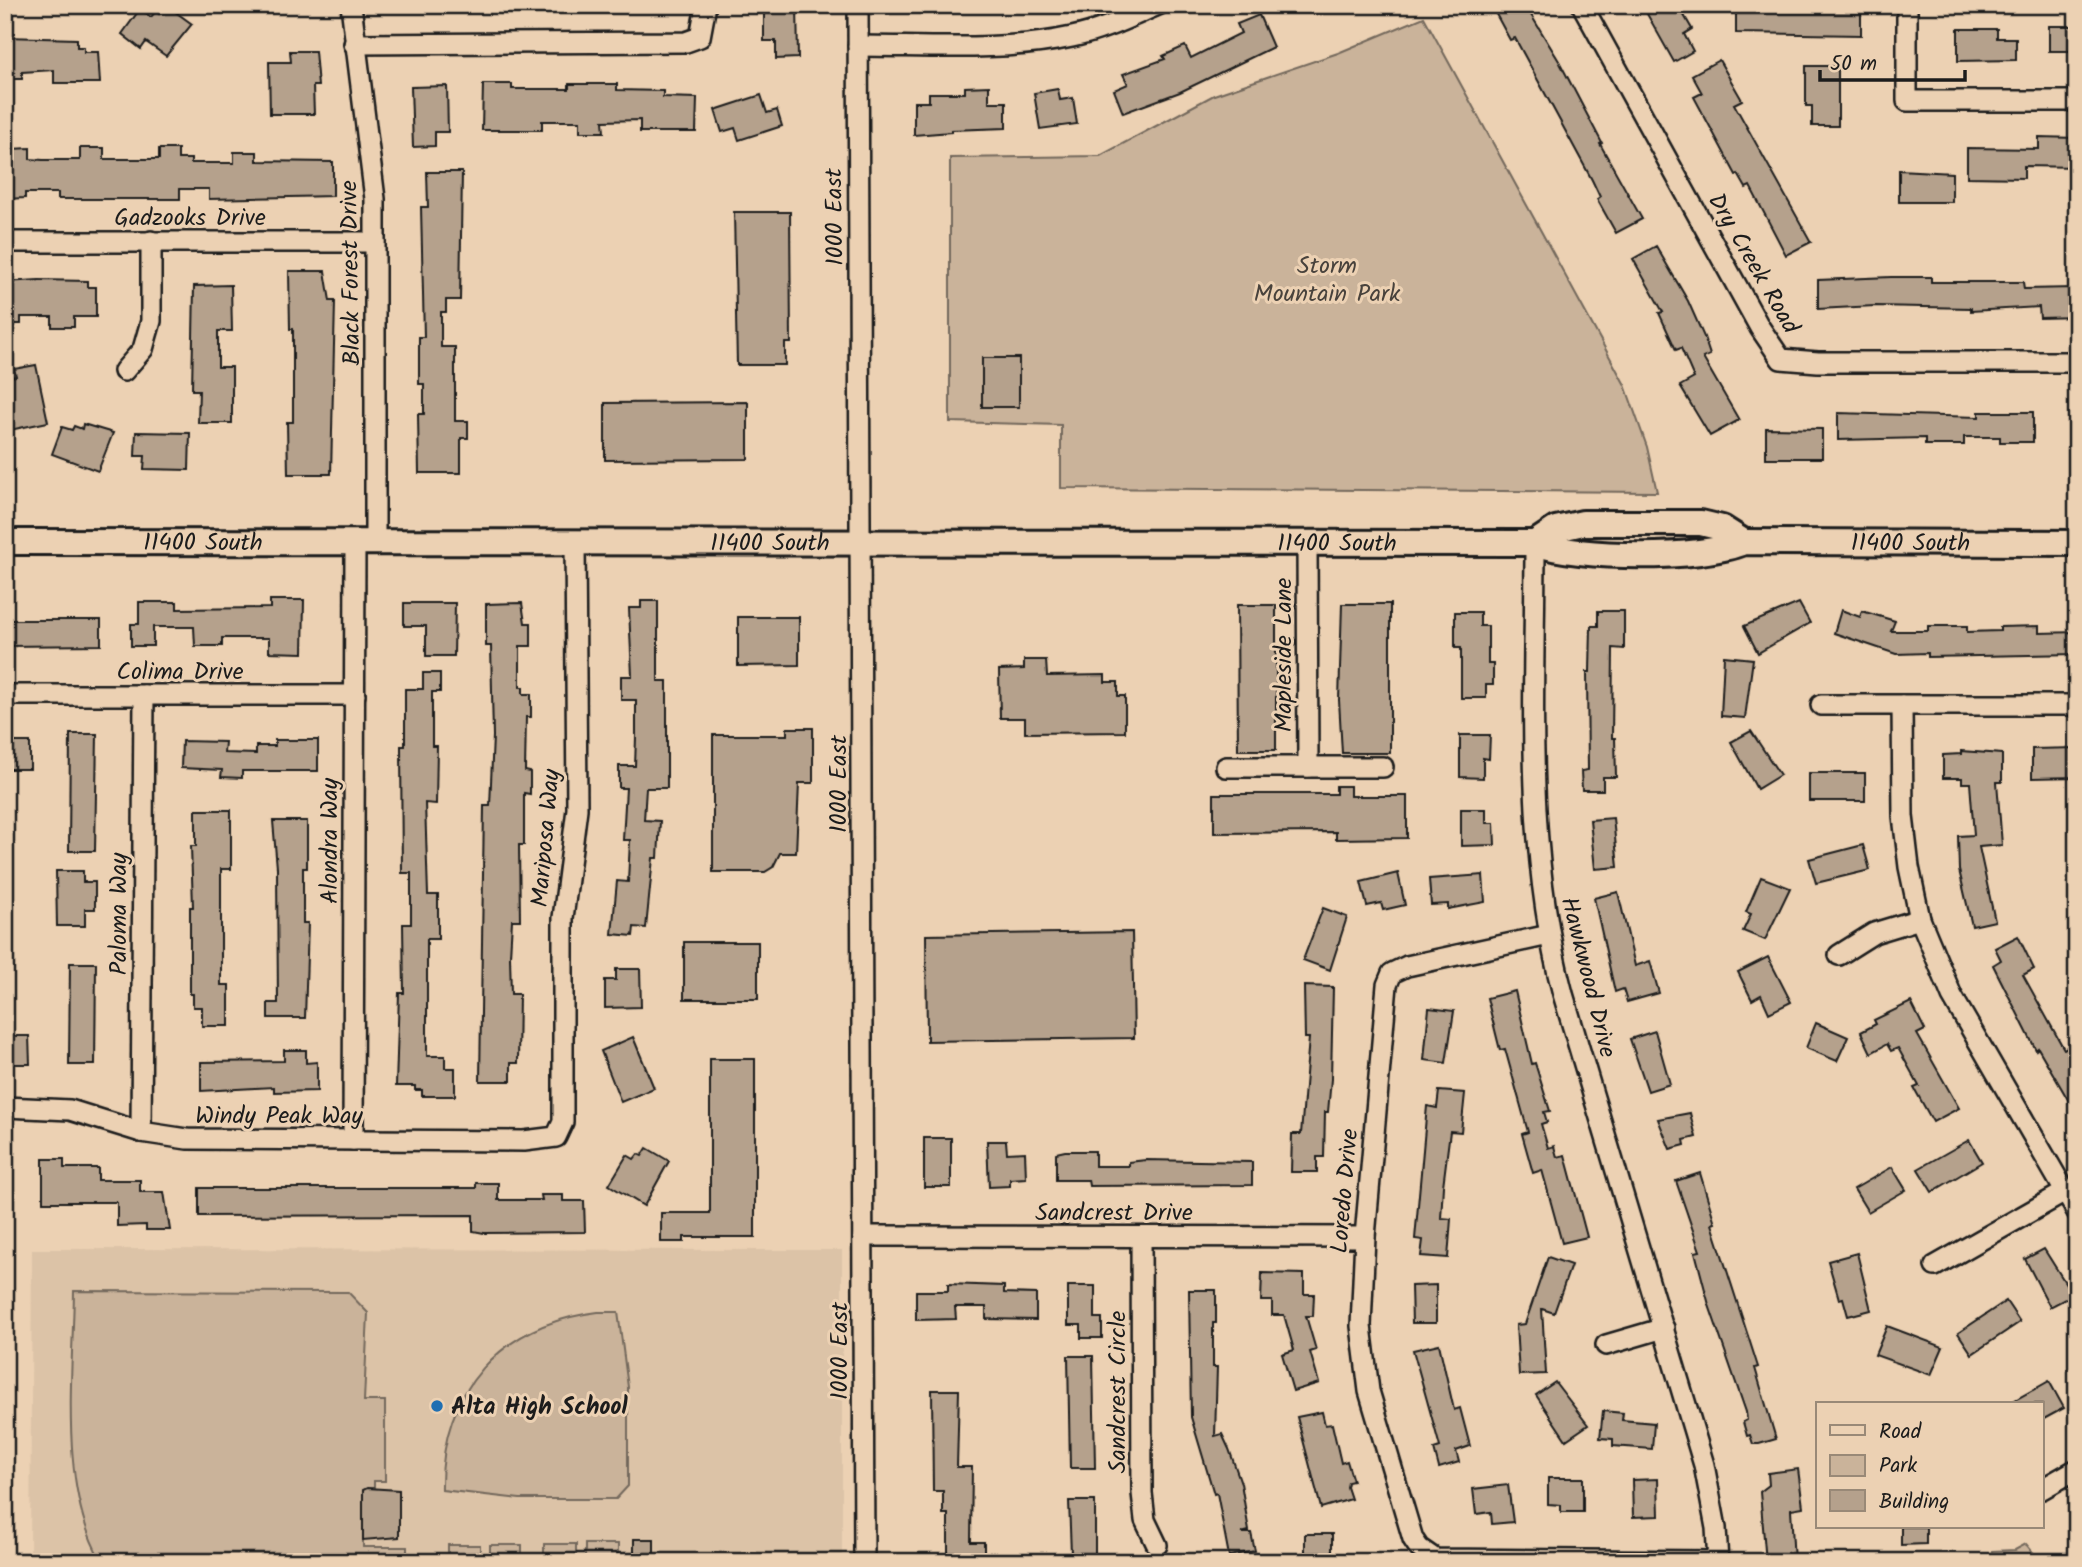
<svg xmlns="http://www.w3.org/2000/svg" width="2082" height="1567" viewBox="0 0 2082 1567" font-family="Kalam,sans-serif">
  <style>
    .built { fill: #dcc3a7 }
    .green { fill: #cab39a; stroke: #73685b; stroke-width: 2 }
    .building { fill: #b5a18c; stroke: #1c1c1c; stroke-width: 2 }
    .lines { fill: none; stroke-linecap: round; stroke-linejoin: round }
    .minor-casing { stroke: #1c1c1c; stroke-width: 24 }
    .major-casing { stroke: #1c1c1c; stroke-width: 30 }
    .minor { stroke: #ecd1b3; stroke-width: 19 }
    .major { stroke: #ecd1b3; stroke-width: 24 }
    .poi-dot { fill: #1f6fb2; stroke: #ecd1b3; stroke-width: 2.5 }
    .labels { text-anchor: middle; stroke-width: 6; stroke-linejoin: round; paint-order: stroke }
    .street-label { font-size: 24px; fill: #1c1c1c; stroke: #ecd1b3 }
    .park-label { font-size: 24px; fill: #48423c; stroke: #ecd1b3 }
    .poi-label { font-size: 24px; font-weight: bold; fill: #1c1c1c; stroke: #ecd1b3; text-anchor: start }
  </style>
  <rect width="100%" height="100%" fill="#ecd1b3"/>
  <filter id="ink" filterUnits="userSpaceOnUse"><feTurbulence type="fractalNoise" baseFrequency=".0143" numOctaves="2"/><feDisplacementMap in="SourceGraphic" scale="14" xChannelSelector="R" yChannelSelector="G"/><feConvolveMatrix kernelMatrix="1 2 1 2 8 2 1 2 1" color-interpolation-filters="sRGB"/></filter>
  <g filter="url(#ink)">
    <polygon class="built" points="32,1249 842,1250 842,1562 30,1562"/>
    <g class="green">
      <polygon points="1424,17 1625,385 1647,447 1657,492 1061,488 1061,425 950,422 950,158 1100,156 1214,95 1338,53"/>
      <path d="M74,1291L348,1292L368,1313L364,1401H385V1481H374V1488L363,1490V1547H407V1562H102C58,1489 73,1374 74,1291Z"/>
      <path d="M598,1312H618L628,1387V1486L616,1499H520L442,1490C440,1391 501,1324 598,1312Z"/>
      <rect x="544" y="1544" width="32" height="18"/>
      <rect x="585" y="1544" width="33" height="18"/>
      <polygon points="2026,1544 2041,1562 1990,1562 1992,1551 2015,1550"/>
      <rect x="448" y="1545" width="32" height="17"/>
      <rect x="490" y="1545" width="32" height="17"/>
    </g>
    <g class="building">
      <polygon points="166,5 192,24 166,56 146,42 141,49 122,34 140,9 151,17 156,11 159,14"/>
      <polygon points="764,5 797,5 798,58 776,59 776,41 764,41"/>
      <polygon points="1491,5 1525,5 1559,61 1602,143 1600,144 1642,219 1616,233 1597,199 1600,197 1592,180 1515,38 1510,40"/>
      <polygon points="1663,5 1678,5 1692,29 1684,34 1693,51 1674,62 1647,14"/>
      <polygon points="1756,5 1861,5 1861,35 1736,33 1736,7"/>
      <polygon points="1259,15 1273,47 1180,92 1123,113 1114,90 1128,84 1123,74 1165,59 1163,56 1185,46 1191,58 1241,33 1237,24"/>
      <rect x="2049" y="26" width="28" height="25"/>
      <polygon points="1958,29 1997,29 1997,38 2016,38 2016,60 1958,61"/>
      <polygon points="5,37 77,39 77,47 84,47 84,52 98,52 100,83 54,83 54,70 22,72 22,79 5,79"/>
      <polygon points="290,51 315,51 318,86 313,86 314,114 270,114 269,62 291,62"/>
      <polygon points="1719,60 1742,100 1734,104 1811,242 1786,255 1750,186 1746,188 1738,174 1736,175 1694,97 1702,93 1692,75"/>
      <polygon points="1806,66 1838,66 1838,126 1812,126 1812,106 1806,106"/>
      <polygon points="483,84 512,84 512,89 569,89 569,84 617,84 617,90 663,91 663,97 697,98 696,132 640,132 640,120 603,121 604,132 580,132 580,121 542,121 542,130 482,130"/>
      <polygon points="447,86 448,132 435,132 435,146 413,147 411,87"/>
      <polygon points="989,86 989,102 1006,102 1006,128 951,130 951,132 914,135 914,102 929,102 929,93 965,93 965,87"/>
      <polygon points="1058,89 1060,100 1073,98 1077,124 1040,129 1034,93"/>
      <polygon points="761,95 767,113 777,110 782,126 739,140 735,128 722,132 715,110"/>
      <polygon points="2039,137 2077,138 2077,167 2024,166 2024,178 1967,177 1967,148 2039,149"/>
      <polygon points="30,148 30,159 43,160 80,160 80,148 104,148 104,159 159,159 159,149 178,149 178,159 191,159 191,163 234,163 234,152 257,152 257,161 333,162 333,196 209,199 209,189 180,189 180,199 58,199 58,193 25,193 25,198 5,199 5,159 11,159 11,149"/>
      <polygon points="1899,170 1952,173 1952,202 1899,202"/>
      <polygon points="427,172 462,172 460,300 446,300 446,312 441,312 441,347 455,347 455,421 468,421 468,438 461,438 461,473 419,473 418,414 424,414 424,384 419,384 419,337 424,337 421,207 428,207"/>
      <polygon points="734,212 790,212 791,343 785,343 785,365 737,365"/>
      <polygon points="1656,246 1688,301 1704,337 1710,355 1703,358 1739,420 1710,436 1680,386 1694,378 1681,348 1676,350 1659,313 1663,312 1633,259"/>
      <polygon points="289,271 325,271 330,301 335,301 331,474 288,474 287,422 293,422 293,329 290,329"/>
      <polygon points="1891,277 1931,277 1931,282 2023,282 2024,289 2074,288 2077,317 2040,318 2039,307 1971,311 1971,308 1875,306 1818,309 1818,280"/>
      <polygon points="39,280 88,281 88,287 96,287 96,317 74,317 74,327 52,327 52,317 21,317 21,324 5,324 5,282"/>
      <polygon points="231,285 232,331 218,331 218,367 232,367 232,423 198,423 199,390 192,390 194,286"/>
      <rect x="982" y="358" width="37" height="49"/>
      <polygon points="36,365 48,422 5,431 5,378 16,376 14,369"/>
      <polygon points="748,402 748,459 605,460 605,403"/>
      <polygon points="1979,412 2033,412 2033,442 2000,442 2000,437 1964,437 1964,445 1925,445 1925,438 1838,440 1838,413 1979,417"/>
      <polygon points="83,424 113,433 98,471 52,454 62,427 72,430 74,426 82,429"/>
      <polygon points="1766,428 1822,429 1822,458 1766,458"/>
      <polygon points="136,432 190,433 189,470 144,469 145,456 135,456"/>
      <polygon points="270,600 304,600 303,653 269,652 269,638 222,638 222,646 195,646 194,627 153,627 153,646 131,646 131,624 139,624 139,602 177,602 177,609 270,608"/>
      <polygon points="641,601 658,601 658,681 667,681 667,788 646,788 644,820 660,821 658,858 653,858 646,928 634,927 633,936 612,934 617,881 628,882 630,840 623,840 626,788 619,788 619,766 635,766 636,737 636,700 621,700 621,676 632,676 629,608 641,608"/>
      <polygon points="404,603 455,603 454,656 426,656 426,626 404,626"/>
      <polygon points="522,603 525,623 531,623 531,646 520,646 520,687 523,687 523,694 531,694 531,717 526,717 525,771 530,772 530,794 524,793 524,845 519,845 520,920 512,920 510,956 511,994 519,994 518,1063 511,1063 511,1081 480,1081 484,806 490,806 493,736 491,646 486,646 486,604"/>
      <polygon points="1799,603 1810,623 1758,653 1744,626"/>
      <polygon points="1342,604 1390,604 1390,753 1342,753 1339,700"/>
      <polygon points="1237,605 1276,605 1276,750 1238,750"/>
      <polygon points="1841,610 1860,617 1862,611 1895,621 1891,631 1928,631 1928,626 1967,626 1967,632 2000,631 2000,627 2039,626 2039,633 2077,632 2077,654 1928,657 1928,653 1896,654 1834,633"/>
      <polygon points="1598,611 1624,611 1624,649 1613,648 1612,738 1615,738 1616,777 1603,777 1603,790 1582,790 1581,771 1588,770 1587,672 1590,672 1591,626 1598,626"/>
      <polygon points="1455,612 1480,612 1480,626 1488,626 1488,664 1493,664 1493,685 1486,685 1486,698 1461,698 1461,648 1455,648"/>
      <polygon points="738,617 799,617 799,665 738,666"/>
      <polygon points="5,620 101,620 101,645 5,646"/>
      <polygon points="1724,656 1753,659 1745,718 1721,716"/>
      <polygon points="1024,660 1046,660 1047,676 1105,675 1105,682 1118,682 1118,696 1125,696 1125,732 1025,733 1025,718 1000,718 999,670 1024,669"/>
      <polygon points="423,673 440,673 440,692 432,692 432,746 437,746 436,804 425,803 428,895 438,895 438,939 427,939 427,1056 445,1056 445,1068 455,1068 455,1096 422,1096 422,1090 415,1090 415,1086 396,1086 399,993 404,993 403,924 411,924 411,873 402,873 401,746 405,746 405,689 423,689"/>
      <polygon points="787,728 813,728 813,783 799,783 796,853 780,853 773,867 765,872 713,872 713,735 787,735"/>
      <polygon points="1751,731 1780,775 1757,789 1731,742"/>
      <polygon points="70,734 97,734 95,851 69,851"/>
      <polygon points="1460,735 1490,735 1489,759 1483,758 1483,778 1460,777"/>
      <polygon points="275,740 318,740 318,771 242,771 242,778 221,777 222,770 181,768 182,741 225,742 224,753 256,754 256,746 275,746"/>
      <rect x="5" y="742" width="25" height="27"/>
      <polygon points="2077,748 2077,777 2032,778 2032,749"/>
      <polygon points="1961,751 2002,754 2002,782 1997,782 2002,845 1979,847 1995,921 1972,926 1959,870 1958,836 1974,835 1970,783 1962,783 1962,778 1943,778 1943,755 1961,754"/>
      <rect x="1809" y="773" width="56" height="28"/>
      <polygon points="1336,786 1350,786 1350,796 1407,796 1407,838 1336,839 1336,832 1214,833 1214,794 1336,794"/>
      <polygon points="1461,809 1486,809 1486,823 1494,823 1495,845 1461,846"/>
      <polygon points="196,810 231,810 231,869 221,869 221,985 229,985 229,1026 202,1026 202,1007 193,1007 193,994 190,994 190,907 193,907 191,846 196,846"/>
      <polygon points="1613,818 1618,867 1595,869 1590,820"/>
      <polygon points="273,821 307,821 307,868 303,868 303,923 308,923 305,1018 268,1018 268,1003 278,1003 277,868"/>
      <polygon points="1863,845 1870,870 1816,883 1809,859"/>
      <polygon points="56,871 83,871 83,882 95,882 95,909 85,909 85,926 57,926"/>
      <polygon points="1398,873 1405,905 1383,910 1381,903 1367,906 1361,882"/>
      <polygon points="1483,875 1485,902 1448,909 1448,904 1431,905 1429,879"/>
      <polygon points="1761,877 1790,888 1765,940 1743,931 1751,914 1746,912"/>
      <polygon points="1618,892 1635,966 1650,961 1659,993 1627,1002 1623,989 1615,992 1594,898"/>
      <polygon points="1323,908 1347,917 1330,970 1303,960"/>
      <polygon points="1132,932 1134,1038 927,1041 926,935"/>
      <polygon points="2018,936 2034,969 2023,975 2064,1049 2067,1047 2077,1063 2077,1115 2038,1048 2036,1050 1993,965 2001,960 1995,948"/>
      <rect x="684" y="942" width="74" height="57"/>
      <polygon points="1768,957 1791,1002 1769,1013 1761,995 1752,1000 1738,972"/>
      <polygon points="70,963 96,963 95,1065 69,1065"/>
      <polygon points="616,969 640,969 641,1007 605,1008 605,980 616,980"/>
      <polygon points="1304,986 1333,987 1331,1079 1328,1112 1325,1112 1324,1157 1317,1157 1317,1172 1291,1172 1292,1134 1301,1134 1309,1038 1305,1038"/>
      <polygon points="1515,991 1532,1064 1535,1063 1550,1111 1544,1112 1547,1122 1541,1124 1548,1148 1554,1146 1557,1157 1565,1155 1587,1237 1562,1243 1542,1170 1533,1173 1522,1134 1528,1132 1505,1049 1500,1050 1487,998"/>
      <polygon points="1911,1002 1925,1030 1917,1034 1959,1108 1933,1122 1914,1088 1919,1086 1898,1048 1891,1051 1887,1044 1871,1053 1861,1032 1876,1024 1874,1020"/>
      <polygon points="1429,1008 1454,1011 1446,1063 1424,1060"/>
      <polygon points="1816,1023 1848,1037 1837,1061 1806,1048"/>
      <polygon points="1655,1031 1670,1084 1648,1091 1630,1039"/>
      <polygon points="5,1036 29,1036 30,1064 5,1064"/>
      <polygon points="633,1037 654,1088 621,1102 601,1051"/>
      <polygon points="284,1050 306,1050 306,1063 317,1062 317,1091 274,1092 274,1087 201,1091 201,1062 284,1061"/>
      <polygon points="710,1059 755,1059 755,1237 684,1237 684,1242 661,1242 661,1213 710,1213"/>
      <polygon points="1439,1091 1465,1093 1461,1132 1450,1131 1443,1186 1441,1218 1451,1219 1448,1258 1421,1256 1423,1240 1415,1239 1427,1106 1437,1108"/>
      <polygon points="1690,1113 1696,1137 1684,1140 1685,1145 1670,1149 1658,1119"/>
      <rect x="924" y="1138" width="27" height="49"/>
      <polygon points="1969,1140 1982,1162 1932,1192 1918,1169"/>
      <polygon points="987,1141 1006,1141 1007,1153 1025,1152 1026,1178 1010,1179 1010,1186 989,1187"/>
      <polygon points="647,1148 669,1161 644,1206 609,1185 627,1155 634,1159 638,1154 642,1156"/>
      <polygon points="1065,1151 1095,1151 1095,1166 1129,1166 1129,1162 1146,1160 1252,1162 1252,1185 1089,1186 1088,1180 1056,1180 1056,1153"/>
      <polygon points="43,1159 64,1159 64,1168 98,1168 98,1180 140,1180 140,1192 164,1192 170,1230 146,1230 146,1225 117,1226 117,1202 43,1202"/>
      <polygon points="1892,1167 1906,1190 1868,1212 1854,1189"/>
      <polygon points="1700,1173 1715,1223 1712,1224 1758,1367 1755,1368 1776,1439 1759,1444 1753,1444 1750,1435 1747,1436 1743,1422 1747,1420 1746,1412 1709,1305 1695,1252 1700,1251 1676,1181"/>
      <polygon points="476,1183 498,1183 498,1200 542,1200 541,1195 563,1195 563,1201 584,1201 585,1232 484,1233 473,1231 473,1215 199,1216 199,1188 476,1188"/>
      <polygon points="2044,1249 2073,1295 2050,1307 2025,1259"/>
      <polygon points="1857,1253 1871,1310 1848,1316 1843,1298 1839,1299 1828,1261"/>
      <polygon points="1548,1257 1571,1265 1554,1313 1542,1309 1546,1374 1519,1375 1516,1325 1525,1324"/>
      <polygon points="1262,1273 1304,1274 1304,1294 1314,1294 1313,1316 1306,1316 1316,1350 1310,1352 1319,1383 1293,1391 1282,1354 1294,1350 1284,1315 1272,1315 1272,1301 1261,1301"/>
      <polygon points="948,1284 1004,1286 1004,1293 1036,1294 1036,1320 986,1319 986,1307 955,1307 956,1319 916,1320 916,1291 948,1291"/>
      <polygon points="1436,1285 1436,1323 1412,1323 1411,1286"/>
      <polygon points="1068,1286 1095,1286 1095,1318 1102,1318 1102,1338 1081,1338 1081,1325 1068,1325"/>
      <polygon points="1189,1290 1216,1290 1216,1323 1213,1323 1213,1367 1217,1367 1215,1436 1222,1434 1229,1449 1241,1483 1249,1531 1241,1533 1251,1533 1255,1551 1229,1556 1217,1493 1214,1494 1191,1417"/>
      <polygon points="2006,1301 2020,1322 1972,1354 1958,1333"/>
      <polygon points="1887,1326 1943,1347 1931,1375 1875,1355"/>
      <polygon points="1439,1344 1454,1410 1460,1408 1470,1446 1456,1451 1459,1462 1439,1468 1434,1449 1440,1447 1413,1350"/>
      <polygon points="1068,1356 1093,1356 1095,1468 1070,1468"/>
      <polygon points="2049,1381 2064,1408 2042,1420 2042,1404 2008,1404"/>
      <polygon points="1555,1382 1588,1425 1566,1440 1536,1395"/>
      <polygon points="932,1390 959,1390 957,1467 972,1467 971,1542 984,1542 984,1562 948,1562 948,1514 943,1514 943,1491 933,1491"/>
      <polygon points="1603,1411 1623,1413 1622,1420 1654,1423 1652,1449 1613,1446 1613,1439 1600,1438"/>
      <polygon points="1322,1412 1325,1425 1332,1424 1341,1463 1347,1461 1353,1481 1348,1482 1347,1487 1351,1499 1321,1508 1297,1417"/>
      <polygon points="1798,1469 1803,1507 1791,1509 1794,1562 1766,1562 1760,1492 1769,1485 1768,1473"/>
      <polygon points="1548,1478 1583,1478 1583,1512 1561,1512 1561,1505 1548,1504"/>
      <polygon points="1658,1479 1659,1516 1633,1517 1632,1480"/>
      <polygon points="1508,1485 1513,1522 1492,1524 1491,1512 1476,1514 1473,1489"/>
      <polygon points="367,1488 399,1490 399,1537 363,1540 363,1490"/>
      <polygon points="1069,1501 1095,1501 1095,1554 1071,1554"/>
      <polygon points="1901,1527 1926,1527 1926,1544 1901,1545"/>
      <rect x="1305" y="1534" width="27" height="28"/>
      <rect x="634" y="1539" width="20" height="23"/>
    </g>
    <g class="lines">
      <defs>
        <g id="minor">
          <polyline points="351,5 375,199 375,542"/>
          <polyline points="858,5 864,1562"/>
          <polyline points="1582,5 1760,328 1781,359 1818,362 2077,362"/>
          <polyline points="1907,5 1907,101 2077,101"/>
          <polyline points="354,44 686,42 700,37 706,5"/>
          <path d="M858,46C928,46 1003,52 1072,37C1102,31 1130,17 1158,5"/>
          <polyline points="5,242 375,242"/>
          <polyline points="124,371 143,349 151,321 151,241"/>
          <polyline points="1307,542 1308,767"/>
          <path d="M1535,543C1535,693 1524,847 1563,994L1704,1465L1716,1528L1718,1562"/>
          <polyline points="5,695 355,695"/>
          <polyline points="1821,705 2077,705"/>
          <polyline points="1902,705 1903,816 1909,867 1920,919 1952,996 2077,1212"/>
          <polyline points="1226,767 1383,767"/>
          <polyline points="1549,935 1407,966 1392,973 1387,985 1365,1237 1361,1326 1369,1391 1413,1539 1419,1548 1435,1559 1718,1561"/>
          <polyline points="1839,955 1874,933 1920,919"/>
          <polyline points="5,1107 70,1110 141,1132 187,1139 524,1141 556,1137 563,1122 563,918 577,809 575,542"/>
          <polyline points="141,1132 144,695"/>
          <polyline points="353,1140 355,542"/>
          <polyline points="863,1236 1365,1237"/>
          <polyline points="1141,1237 1142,1493 1145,1520 1157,1545"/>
          <polyline points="1935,1266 2065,1192"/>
          <polyline points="1606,1345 1664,1328"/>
          <polyline points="2042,1489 2077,1469"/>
        </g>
        <g id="major">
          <path id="s1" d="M5,542L1535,543C1578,559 1702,560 1744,542L2077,543"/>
          <polyline points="1535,543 1556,529 1583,523 1701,523 1722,528 1744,542"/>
        </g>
      </defs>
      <use href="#minor" class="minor-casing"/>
      <use href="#major" class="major-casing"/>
      <use href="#minor" class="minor"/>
      <use href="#major" class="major"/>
    </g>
  </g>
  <circle class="poi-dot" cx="437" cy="1406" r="7"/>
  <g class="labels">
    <g class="street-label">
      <text x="190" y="225">Gadzooks Drive</text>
      <text transform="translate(834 217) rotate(-91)" y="8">1000 East</text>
      <text transform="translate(1754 263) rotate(60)" y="8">Dry Creek Road</text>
      <text transform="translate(350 273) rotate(-91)" y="8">Black Forest Drive</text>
      <text dy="8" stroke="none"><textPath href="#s1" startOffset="198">11400 South</textPath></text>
      <text dy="8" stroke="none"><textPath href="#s1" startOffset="765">11400 South</textPath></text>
      <text dy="8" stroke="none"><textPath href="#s1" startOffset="1332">11400 South</textPath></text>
      <text dy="8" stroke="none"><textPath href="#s1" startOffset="1908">11400 South</textPath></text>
      <text transform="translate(1283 655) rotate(-90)" y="8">Mapleside Lane</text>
      <text x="180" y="679">Colima Drive</text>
      <text transform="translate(838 784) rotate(-90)" y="8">1000 East</text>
      <text transform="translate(545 838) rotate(-85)" y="8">Mariposa Way</text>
      <text transform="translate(329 841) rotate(-90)" y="8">Alondra Way</text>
      <text transform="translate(118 914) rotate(-90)" y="8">Paloma Way</text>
      <text transform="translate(1589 977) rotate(76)" y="8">Hawkwood Drive</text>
      <text x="279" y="1123">Windy Peak Way</text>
      <text transform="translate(1344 1191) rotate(-85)" y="8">Loredo Drive</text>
      <text x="1114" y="1220">Sandcrest Drive</text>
      <text transform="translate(839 1351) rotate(-90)" y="8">1000 East</text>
      <text transform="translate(1117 1392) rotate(-90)" y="8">Sandcrest Circle</text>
    </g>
    <g class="park-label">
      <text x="1327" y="273">Storm<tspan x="1327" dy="28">Mountain Park</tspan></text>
    </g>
    <g class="poi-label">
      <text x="451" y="1414">Alta High School</text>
    </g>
  </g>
  <rect width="2082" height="1567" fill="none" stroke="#ecd1b3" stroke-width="28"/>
  <rect x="14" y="14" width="2054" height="1539" fill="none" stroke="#1c1c1c" stroke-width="2.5" filter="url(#ink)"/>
  <rect x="1816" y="1402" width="228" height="126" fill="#ecd1b3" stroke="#998977" stroke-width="2"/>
  <rect x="1830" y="1425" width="35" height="10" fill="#ecd1b3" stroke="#998977" stroke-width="2"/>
  <text x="1879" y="1438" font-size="21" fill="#1c1c1c">Road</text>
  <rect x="1830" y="1455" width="35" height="21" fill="#cab39a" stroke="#998977" stroke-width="2"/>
  <text x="1879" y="1472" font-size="21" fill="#1c1c1c">Park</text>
  <rect x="1830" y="1490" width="35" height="21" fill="#b5a18c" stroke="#998977" stroke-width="2"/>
  <text x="1879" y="1508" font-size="21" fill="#1c1c1c">Building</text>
  <path d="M1820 70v10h145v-10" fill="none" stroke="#1c1c1c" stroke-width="3.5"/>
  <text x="1830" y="70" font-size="21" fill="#1c1c1c" stroke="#ecd1b3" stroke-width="5" paint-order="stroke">50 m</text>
</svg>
